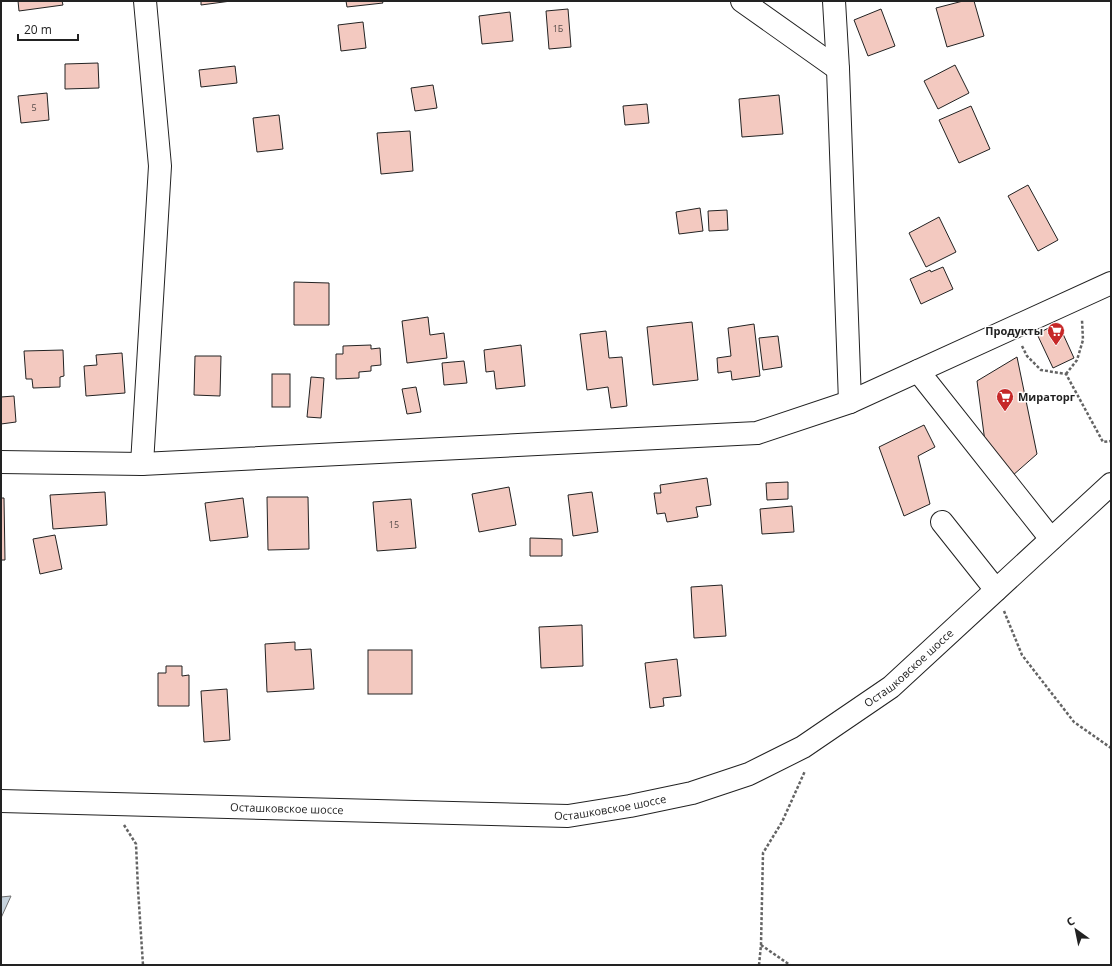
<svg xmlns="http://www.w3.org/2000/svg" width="1112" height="966" viewBox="0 0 1112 966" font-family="'Open Sans',sans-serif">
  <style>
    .water { fill: #c7d3dd; stroke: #6f6f6f }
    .building { fill: #f3c9c0; stroke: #222 }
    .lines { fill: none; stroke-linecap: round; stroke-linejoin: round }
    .minor-casing { stroke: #222; stroke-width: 24 }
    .path { stroke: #646464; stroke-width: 2.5; stroke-dasharray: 3 2; stroke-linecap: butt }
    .minor { stroke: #fff; stroke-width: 22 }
    .labels { text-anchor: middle; stroke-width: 3; stroke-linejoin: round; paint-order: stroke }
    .number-label { font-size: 9px; fill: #564c4a }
    .poi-label { font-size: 11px; font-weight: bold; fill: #222; stroke: #fff; text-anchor: end }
    .street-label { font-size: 11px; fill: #222; stroke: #fff }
  </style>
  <rect width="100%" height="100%" fill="#fff"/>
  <polygon class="water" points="11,896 1,918 1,897"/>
  <g class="building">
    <polygon points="18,1 62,1 63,5 19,11"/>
    <polygon points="201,1 231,1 201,5"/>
    <polygon points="346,1 382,1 383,3 347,7"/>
    <polygon points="963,1 974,1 984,36 947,47 936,8"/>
    <polygon points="568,9 571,47 549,49 546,11"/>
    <polygon points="881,9 895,46 868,56 854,20"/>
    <polygon points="510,12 513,41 482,44 479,16"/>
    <polygon points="363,22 366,48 341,51 338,25"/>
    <polygon points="98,63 99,88 65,89 65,64"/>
    <polygon points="955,65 969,93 938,109 924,81"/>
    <polygon points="235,66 237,83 201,87 199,70"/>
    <polygon points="433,85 437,108 415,111 411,88"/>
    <polygon points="47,93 49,120 21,123 18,96"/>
    <polygon points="779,95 783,134 742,137 739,99"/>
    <polygon points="647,104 649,123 625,125 623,106"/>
    <polygon points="971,106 990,149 959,163 939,120"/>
    <polygon points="279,115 283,149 257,152 253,118"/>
    <polygon points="410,131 413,171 381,174 377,133"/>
    <polygon points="1028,185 1058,240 1038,251 1008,196"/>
    <polygon points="700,208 703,231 679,234 676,212"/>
    <polygon points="727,210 728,230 709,231 708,211"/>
    <polygon points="939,217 956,252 926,267 909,233"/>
    <polygon points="943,267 953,289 921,304 910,279 930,270 931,272"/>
    <polygon points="294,282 329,283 329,325 294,325"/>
    <polygon points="428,317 430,335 444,333 447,358 407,363 402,321"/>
    <polygon points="692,322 698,380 653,385 647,327"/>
    <polygon points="1058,323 1074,358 1053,368 1037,334"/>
    <polygon points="754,324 760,376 732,380 731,371 718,373 717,358 731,356 728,328"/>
    <polygon points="606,331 609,358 622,357 627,406 611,408 608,387 587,390 580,334"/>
    <polygon points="778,336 782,367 763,370 759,338"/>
    <polygon points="371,345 371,349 380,348 381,365 371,366 371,371 359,372 359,378 336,379 336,354 343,354 343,346"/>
    <polygon points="521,345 525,386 496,389 494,371 486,372 484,350"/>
    <polygon points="63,350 64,376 60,377 60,387 33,388 32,379 26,379 24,351"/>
    <polygon points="122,353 125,393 86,396 84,366 97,365 96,355"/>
    <polygon points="195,356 221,356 220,396 194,395"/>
    <polygon points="1017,357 1037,454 1012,476 985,442 977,381"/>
    <polygon points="464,361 467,383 444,385 442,363"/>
    <rect x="272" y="374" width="18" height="33"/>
    <polygon points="311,377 324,378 321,418 307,417"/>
    <polygon points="416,387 421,412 407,414 402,389"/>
    <polygon points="14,396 16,422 1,424 1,397"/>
    <polygon points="924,425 935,447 918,456 930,504 904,516 879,447"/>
    <polygon points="707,478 711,505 696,507 698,517 667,522 665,513 657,514 654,493 661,493 660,485"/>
    <polygon points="788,482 788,499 767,500 766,483"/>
    <polygon points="509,487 516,525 479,532 472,494"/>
    <polygon points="105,492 107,525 53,529 50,495"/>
    <polygon points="592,492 598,532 573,536 568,495"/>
    <polygon points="267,497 308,497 309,549 268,550"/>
    <polygon points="1,498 4,498 5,560 1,560"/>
    <polygon points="243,498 248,537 210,541 205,503"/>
    <polygon points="411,499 416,548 377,551 373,502"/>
    <polygon points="792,506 794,532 762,534 760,509"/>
    <polygon points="55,535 62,569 40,574 33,539"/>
    <polygon points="530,538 562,539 562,556 530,556"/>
    <polygon points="722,585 726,636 694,638 691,587"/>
    <polygon points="582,625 583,666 541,668 539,627"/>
    <polygon points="295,642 295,650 311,649 314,689 267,692 265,644"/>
    <rect x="368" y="650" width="44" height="44"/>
    <polygon points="677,659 681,696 663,698 664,706 650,708 645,663"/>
    <polygon points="166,666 182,666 182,676 189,675 189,706 158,706 158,673 166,673"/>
    <polygon points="227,689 230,740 204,742 201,691"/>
  </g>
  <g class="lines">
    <defs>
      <g id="minor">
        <polyline points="742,1 838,69"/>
        <polyline points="834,1 838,69 850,402"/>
        <polyline points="918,371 1051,539"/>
        <polyline points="1,462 142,464 757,433 850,402 1111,283"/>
        <polyline points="142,464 160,166 145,1"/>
        <polyline points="942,522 996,590"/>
        <path id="s1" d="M1,801L568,816L630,806L692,793L749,774L803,747L891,687L1111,484"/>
      </g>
    </defs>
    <use href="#minor" class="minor-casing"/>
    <g class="path">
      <polyline points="1022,346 1027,356 1041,370 1066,374 1103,442 1111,441"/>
      <polyline points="1066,374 1077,360 1083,340 1082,320"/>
      <polyline points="1004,611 1022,655 1074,722 1111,748"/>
      <polyline points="124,825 136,844 138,889 143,965"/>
      <polyline points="761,945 790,965"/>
      <polyline points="759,965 761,945 763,853 782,822 805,771"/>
    </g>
    <use href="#minor" class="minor"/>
  </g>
  <defs>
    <symbol id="supermarket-pin" viewBox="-11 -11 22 30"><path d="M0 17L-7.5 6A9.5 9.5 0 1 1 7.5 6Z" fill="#c62828" stroke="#fff"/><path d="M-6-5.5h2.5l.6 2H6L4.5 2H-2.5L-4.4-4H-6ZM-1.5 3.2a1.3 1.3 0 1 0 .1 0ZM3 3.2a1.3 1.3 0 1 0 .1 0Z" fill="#fff"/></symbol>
  </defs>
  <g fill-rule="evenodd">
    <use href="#supermarket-pin" x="1046" y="321" width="20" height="27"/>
    <use href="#supermarket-pin" x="995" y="387" width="20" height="27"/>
  </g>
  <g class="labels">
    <g class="number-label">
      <text x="558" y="32">1Б</text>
      <text x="34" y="111">5</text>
      <text x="394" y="528">15</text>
    </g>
    <g class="poi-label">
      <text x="1043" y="335">Продукты</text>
      <text x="1018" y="401" text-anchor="start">Мираторг</text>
    </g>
    <g class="street-label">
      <text dy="4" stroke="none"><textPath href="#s1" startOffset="946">Осташковское шоссе</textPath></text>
      <text dy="4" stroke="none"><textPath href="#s1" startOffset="610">Осташковское шоссе</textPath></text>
      <text dy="4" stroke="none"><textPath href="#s1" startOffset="286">Осташковское шоссе</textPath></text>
    </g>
  </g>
  <rect width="1112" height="966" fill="none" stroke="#222222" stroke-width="4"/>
  <g transform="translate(1076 930) rotate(327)" stroke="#ffffff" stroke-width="3" paint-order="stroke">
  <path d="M0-3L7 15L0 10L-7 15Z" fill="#222222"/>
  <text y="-6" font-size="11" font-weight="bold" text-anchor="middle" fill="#222222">С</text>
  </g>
  <path d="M18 34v6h60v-6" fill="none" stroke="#222222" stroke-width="2"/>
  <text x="24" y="34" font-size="12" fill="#222222" stroke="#ffffff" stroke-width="3" paint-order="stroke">20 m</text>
</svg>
